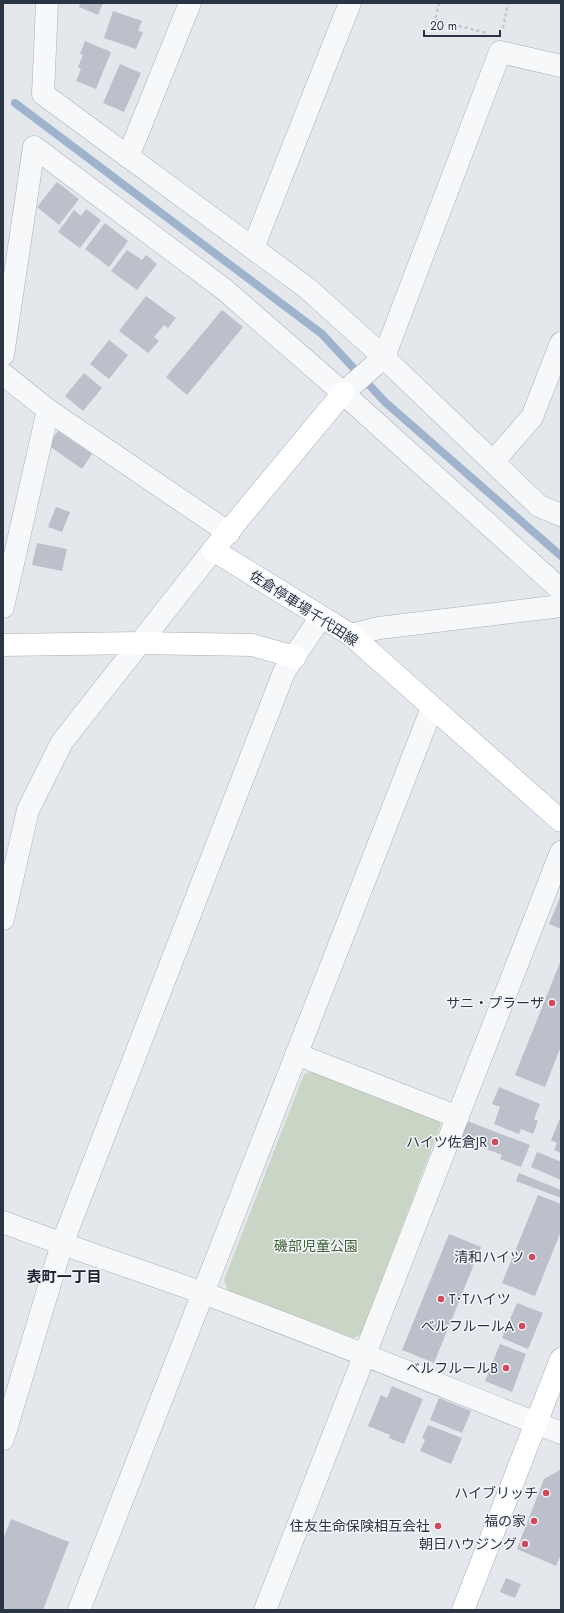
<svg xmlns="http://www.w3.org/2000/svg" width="564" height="1613" viewBox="0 0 564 1613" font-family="Jost,'Noto Sans JP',sans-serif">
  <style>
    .green { fill: #c9d6c5 }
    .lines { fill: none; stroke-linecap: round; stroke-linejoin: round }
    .stream { stroke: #9fb4cc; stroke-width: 8 }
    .building { fill: #bbc0ca }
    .street-casing { stroke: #a9aeb7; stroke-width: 23 }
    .secondary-casing { stroke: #a9aeb7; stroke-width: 23 }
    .path { stroke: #c2c5cb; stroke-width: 2.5; stroke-dasharray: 3 3; stroke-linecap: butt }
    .street { stroke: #f7f8fa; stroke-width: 22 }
    .secondary { stroke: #fff; stroke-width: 22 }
    .poi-dot { fill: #d1495b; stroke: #f4f6f9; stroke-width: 1.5 }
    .labels { text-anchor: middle; stroke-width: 3; stroke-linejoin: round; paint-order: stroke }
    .street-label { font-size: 14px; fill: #2b3445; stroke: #f4f6f9 }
    .poi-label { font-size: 14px; fill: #2b3445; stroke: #f4f6f9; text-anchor: end }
    .park-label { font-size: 14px; fill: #3f6138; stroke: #f4f6f9 }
    .neighbourhood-label { font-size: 15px; font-weight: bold; fill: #1d2536; stroke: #f4f6f9 }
  </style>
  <rect width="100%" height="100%" fill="#e4e7ec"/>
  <polygon class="green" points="323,1069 430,1110 441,1124 361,1334 350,1340 230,1296 224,1280 304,1074"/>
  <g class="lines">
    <polyline class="stream" points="15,103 322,334 385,402 561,556"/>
  </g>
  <g class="building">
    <polygon points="80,3 103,3 98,15 79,7"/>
    <polygon points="113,11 142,21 138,31 143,32 136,49 104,38"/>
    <polygon points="85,41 111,52 96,89 76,81 81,69 78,67 83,55 80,54"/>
    <polygon points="120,64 141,73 124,112 103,103"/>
    <polygon points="57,182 79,199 59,225 37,207"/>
    <polygon points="86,209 101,220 80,248 58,232 74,210 81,216"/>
    <polygon points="105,223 128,241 109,267 85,249"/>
    <polygon points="127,250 142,260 146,255 157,264 137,290 111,271"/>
    <polygon points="146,296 176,318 168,328 164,325 154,337 159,341 148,353 119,331"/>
    <polygon points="222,310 243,327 187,395 166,377"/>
    <polygon points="109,340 128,355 109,379 90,364"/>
    <polygon points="84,373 102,388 83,411 65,396"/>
    <polygon points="58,431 92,454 82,469 48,445"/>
    <polygon points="56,507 70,512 62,532 48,527"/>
    <polygon points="37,543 67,549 62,571 32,565"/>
    <polygon points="561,895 561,929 549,924"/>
    <polygon points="561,960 561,1046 545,1087 515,1075"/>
    <polygon points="499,1087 540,1104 534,1119 538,1121 533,1134 521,1129 519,1134 494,1124 500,1107 492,1104"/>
    <polygon points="561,1116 561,1153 554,1150 557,1143 551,1140"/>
    <polygon points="467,1121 530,1145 521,1167 500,1159 502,1155 460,1139"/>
    <polygon points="537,1152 559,1161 561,1160 561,1180 531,1167"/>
    <polygon points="519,1173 561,1190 561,1198 516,1181"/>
    <polygon points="538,1195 561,1204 561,1231 535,1296 502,1283"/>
    <polygon points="449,1234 481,1247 434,1363 402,1350"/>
    <polygon points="517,1303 543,1313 528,1349 502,1338"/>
    <polygon points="500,1344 526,1354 512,1392 485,1381"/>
    <polygon points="392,1386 423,1399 404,1444 389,1438 390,1435 368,1426 381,1395 387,1398"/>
    <polygon points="439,1398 471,1411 462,1433 430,1420"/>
    <polygon points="428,1425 462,1438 451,1464 420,1451 425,1440 422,1438"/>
    <polygon points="560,1470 561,1554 556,1566 517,1549 544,1479"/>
    <polygon points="11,1519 69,1542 43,1610 3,1610 3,1539"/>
    <polygon points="506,1578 521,1584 515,1598 500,1592"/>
  </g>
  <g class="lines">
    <defs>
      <g id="street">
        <polyline points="47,3 43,94 307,288 376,350 539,506 561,515"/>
        <polyline points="128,157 190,3"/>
        <polyline points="253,248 350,3"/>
        <polyline points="3,355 34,147 225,290 343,393 561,590"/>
        <polyline points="3,374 48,410 229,533"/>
        <polyline points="343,393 384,357 500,52 561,66"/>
        <polyline points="493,462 532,417 561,343"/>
        <polyline points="3,607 48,410"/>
        <polyline points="351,635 379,628 561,606"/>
        <polyline points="3,919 28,810 62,742 213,550"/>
        <polyline points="296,1054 458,1117"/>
        <path d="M3,1222C69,1247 136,1269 203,1293C323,1337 442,1386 561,1433"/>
        <polyline points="3,1439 62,1244 284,672 321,617"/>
        <polyline points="79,1610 432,708"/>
        <polyline points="265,1610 561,852"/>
      </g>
      <g id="secondary">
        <polyline points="343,393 213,550 351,635 561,821"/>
        <polyline points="3,645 140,643 252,645 295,657"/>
        <polyline points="463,1610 561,1359"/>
      </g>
    </defs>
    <use href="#street" class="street-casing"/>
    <use href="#secondary" class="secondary-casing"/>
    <g class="path">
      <polyline points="439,3 435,20 487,33"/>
      <polyline points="503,28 508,3"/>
    </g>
    <use href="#street" class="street"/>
    <use href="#secondary" class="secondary"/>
  </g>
  <g class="poi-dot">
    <circle cx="552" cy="1003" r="4"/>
    <circle cx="495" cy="1142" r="4"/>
    <circle cx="532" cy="1257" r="4"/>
    <circle cx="441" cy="1299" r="4"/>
    <circle cx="522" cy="1326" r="4"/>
    <circle cx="506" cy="1368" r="4"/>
    <circle cx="546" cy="1493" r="4"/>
    <circle cx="534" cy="1521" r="4"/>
    <circle cx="438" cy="1526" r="4"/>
    <circle cx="525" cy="1544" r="4"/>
  </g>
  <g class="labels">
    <g class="street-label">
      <text transform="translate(304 608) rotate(33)" y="5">佐倉停車場千代田線</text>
    </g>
    <g class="poi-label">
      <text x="544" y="1008">サニ・プラーザ</text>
      <text x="487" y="1147">ハイツ佐倉JR</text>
      <text x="524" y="1262">清和ハイツ</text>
      <text x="449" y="1304" text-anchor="start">T･Tハイツ</text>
      <text x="514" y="1331">ベルフルールA</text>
      <text x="498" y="1373">ベルフルールB</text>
      <text x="538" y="1498">ハイブリッチ</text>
      <text x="526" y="1526">福の家</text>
      <text x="430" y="1531">住友生命保険相互会社</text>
      <text x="517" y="1549">朝日ハウジング</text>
    </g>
    <g class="park-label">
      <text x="316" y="1251">磯部児童公園</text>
    </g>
    <g class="neighbourhood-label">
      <text x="64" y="1282">表町一丁目</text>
    </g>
  </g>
  <rect width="564" height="1613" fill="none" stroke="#2b3445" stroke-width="8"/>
  <path d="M424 30v6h76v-6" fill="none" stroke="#2b3445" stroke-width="2"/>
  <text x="430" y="30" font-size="12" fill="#2b3445" stroke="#f4f6f9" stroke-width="3" paint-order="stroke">20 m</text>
</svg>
